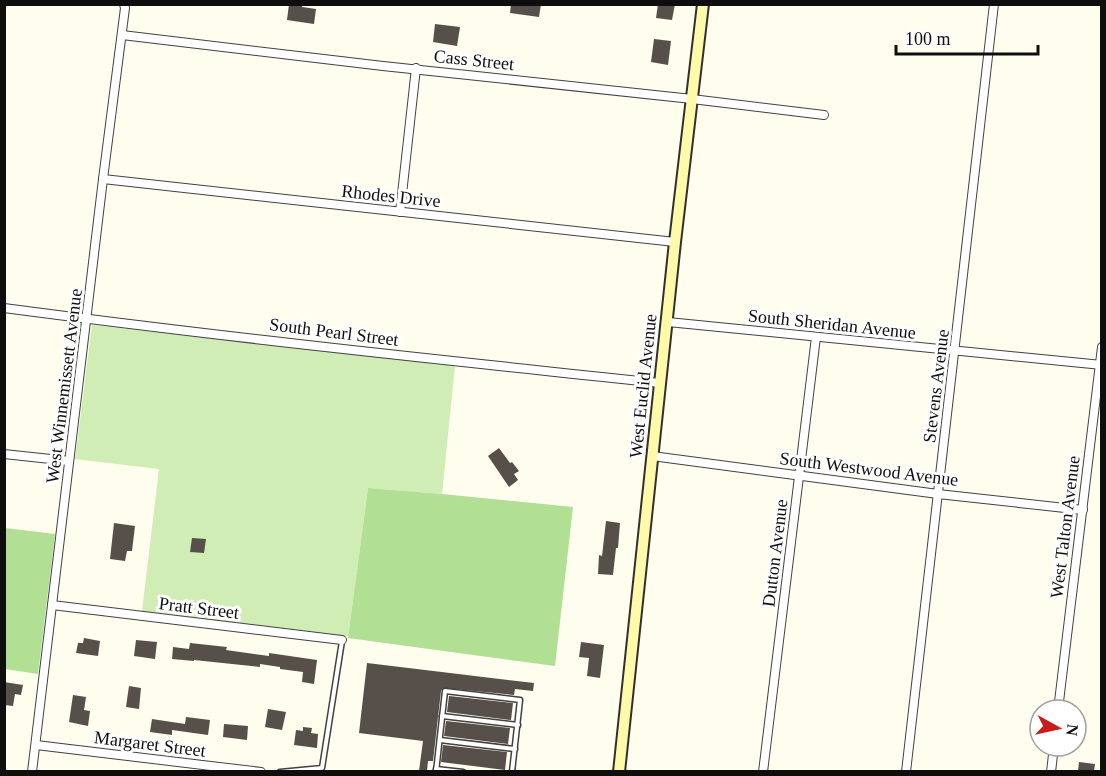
<svg xmlns="http://www.w3.org/2000/svg" width="1106" height="776" viewBox="0 0 1106 776" font-family="Georgia,serif">
  <style>
    .green { fill: #cfedb5 }
    .forest { fill: #b1df93 }
    .building { fill: #574f49 }
    .lines { fill: none; stroke-linecap: round; stroke-linejoin: round }
    .lane-casing { stroke: #414141; stroke-width: 7 }
    .street-casing { stroke: #414141; stroke-width: 10 }
    .secondary-casing { stroke: #303030; stroke-width: 14 }
    .lane { stroke: #fff; stroke-width: 4 }
    .street { stroke: #fff; stroke-width: 8 }
    .secondary { stroke: #fffaa9; stroke-width: 10 }
    .labels { text-anchor: middle; stroke-width: 6; stroke-linejoin: round; paint-order: stroke }
    .street-label { font-size: 18px; fill: #0e0e0e; stroke: #fff }
  </style>
  <rect width="100%" height="100%" fill="#fffdee"/>
  <polygon class="green" points="92,325 455,366 442,494 368,488 348,638 347,636 142,611 159,469 75,459"/>
  <g class="forest">
    <polygon points="368,488 442,494 573,507 555,666 348,638"/>
    <polygon points="5,528 55,534 38,674 5,669"/>
  </g>
  <g class="building">
    <polygon points="289,4 302,4 302,7 316,9 314,24 287,20"/>
    <polygon points="511,4 541,4 539,17 510,13"/>
    <polygon points="658,4 675,4 672,20 656,18"/>
    <polygon points="435,24 460,27 457,46 433,42"/>
    <polygon points="654,39 671,41 668,65 651,62"/>
    <polygon points="499,448 510,463 512,462 519,471 514,474 518,480 509,487 488,456"/>
    <polygon points="606,521 620,523 618,548 616,548 613,575 598,574 599,555 602,556"/>
    <polygon points="114,523 135,526 132,551 127,551 125,561 110,559"/>
    <polygon points="192,538 206,539 204,553 190,552"/>
    <polygon points="84,638 100,641 98,656 76,653 78,643 83,643"/>
    <polygon points="136,640 157,642 155,659 134,656"/>
    <polygon points="581,642 604,645 600,678 587,676 589,658 579,657"/>
    <polygon points="190,643 227,647 226,650 269,656 269,653 317,660 314,684 302,682 303,672 280,669 280,667 260,664 260,667 194,660 194,661 172,659 173,647 189,649"/>
    <polygon points="367,663 534,683 533,691 515,689 514,695 443,688 441,691 433,761 428,761 427,771 419,771 423,741 359,733"/>
    <polygon points="4,682 23,685 21,695 15,694 13,706 4,705"/>
    <polygon points="129,686 141,688 139,709 126,707"/>
    <polygon points="73,695 86,697 84,710 90,711 88,726 69,722"/>
    <polygon points="449,696 513,703 511,720 447,712"/>
    <polygon points="268,709 286,712 282,730 265,727"/>
    <polygon points="186,717 210,720 208,735 172,730 172,735 150,732 152,719 185,724"/>
    <polygon points="446,721 510,728 508,744 444,736"/>
    <polygon points="224,724 248,726 247,740 223,737"/>
    <polygon points="303,727 312,728 311,733 318,734 317,748 294,745 296,730 303,731"/>
    <polygon points="443,745 507,752 505,770 441,762"/>
    <polygon points="1079,762 1095,764 1094,771 1078,771"/>
  </g>
  <g class="lines">
    <defs>
      <g id="lane">
        <polyline points="442,716 518,725"/>
        <polyline points="440,740 515,749"/>
        <polyline points="436,769 463,772"/>
        <polyline points="280,772 322,768 342,641"/>
        <polyline points="436,772 445,691 520,700 512,772"/>
      </g>
      <g id="street">
        <polyline points="122,35 383,66 692,99 824,115"/>
        <polyline points="103,179 675,242"/>
        <polyline points="400,212 416,68"/>
        <path d="M4,308C223,337 441,360 660,383"/>
        <polyline points="668,322 1102,365"/>
        <polyline points="4,454 69,461"/>
        <polyline points="652,456 938,494 1083,510"/>
        <polyline points="52,605 342,640"/>
        <polyline points="1058,710 1102,347"/>
        <polyline points="36,745 261,772"/>
        <polyline points="32,772 103,179 125,8 124,4"/>
        <polyline points="763,772 816,337"/>
        <polyline points="906,772 994,4"/>
        <polyline points="1051,772 1054,746"/>
      </g>
      <polyline id="secondary" points="619,772 675,242 703,4"/>
    </defs>
    <use href="#lane" class="lane-casing"/>
    <use href="#street" class="street-casing"/>
    <use href="#secondary" class="secondary-casing"/>
    <use href="#lane" class="lane"/>
    <use href="#street" class="street"/>
    <use href="#secondary" class="secondary"/>
  </g>
  <g class="labels">
    <g class="street-label">
      <text transform="translate(474 60) rotate(6)" y="6">Cass Street</text>
      <text transform="translate(391 196) rotate(6)" y="6">Rhodes Drive</text>
      <text transform="translate(832 324) rotate(6)" y="6">South Sheridan Avenue</text>
      <text transform="translate(334 332) rotate(7)" y="6">South Pearl Street</text>
      <text transform="translate(64 386) rotate(-83)" y="6">West Winnemissett Avenue</text>
      <text transform="translate(643 386) rotate(-84)" y="6">West Euclid Avenue</text>
      <text transform="translate(936 386) rotate(-83)" y="6">Stevens Avenue</text>
      <text transform="translate(869 469) rotate(7)" y="6">South Westwood Avenue</text>
      <text transform="translate(1065 527) rotate(-83)" y="6">West Talton Avenue</text>
      <text transform="translate(775 553) rotate(-83)" y="6">Dutton Avenue</text>
      <text transform="translate(199 608) rotate(7)" y="6">Pratt Street</text>
      <text transform="translate(150 744) rotate(7)" y="6">Margaret Street</text>
    </g>
  </g>
  <rect width="1106" height="776" fill="none" stroke="#0e0e0e" stroke-width="12"/>
  <g transform="translate(1058 728) rotate(98)"><circle r="28" fill="#ffffff" stroke="#9f9f9f" stroke-width="1.5"/>
  <path d="M0-4.5L10 22L0 15L-10 22Z" fill="#c81c1b"/>
  <text y="-9" font-size="16" font-weight="bold" text-anchor="middle" fill="#0e0e0e">N</text>
  </g>
  <path d="M896 45v9h142v-9" fill="none" stroke="#0e0e0e" stroke-width="3"/>
  <text x="905" y="45" font-size="18" fill="#0e0e0e" stroke="#ffffff" stroke-width="4.5" paint-order="stroke">100 m</text>
</svg>
